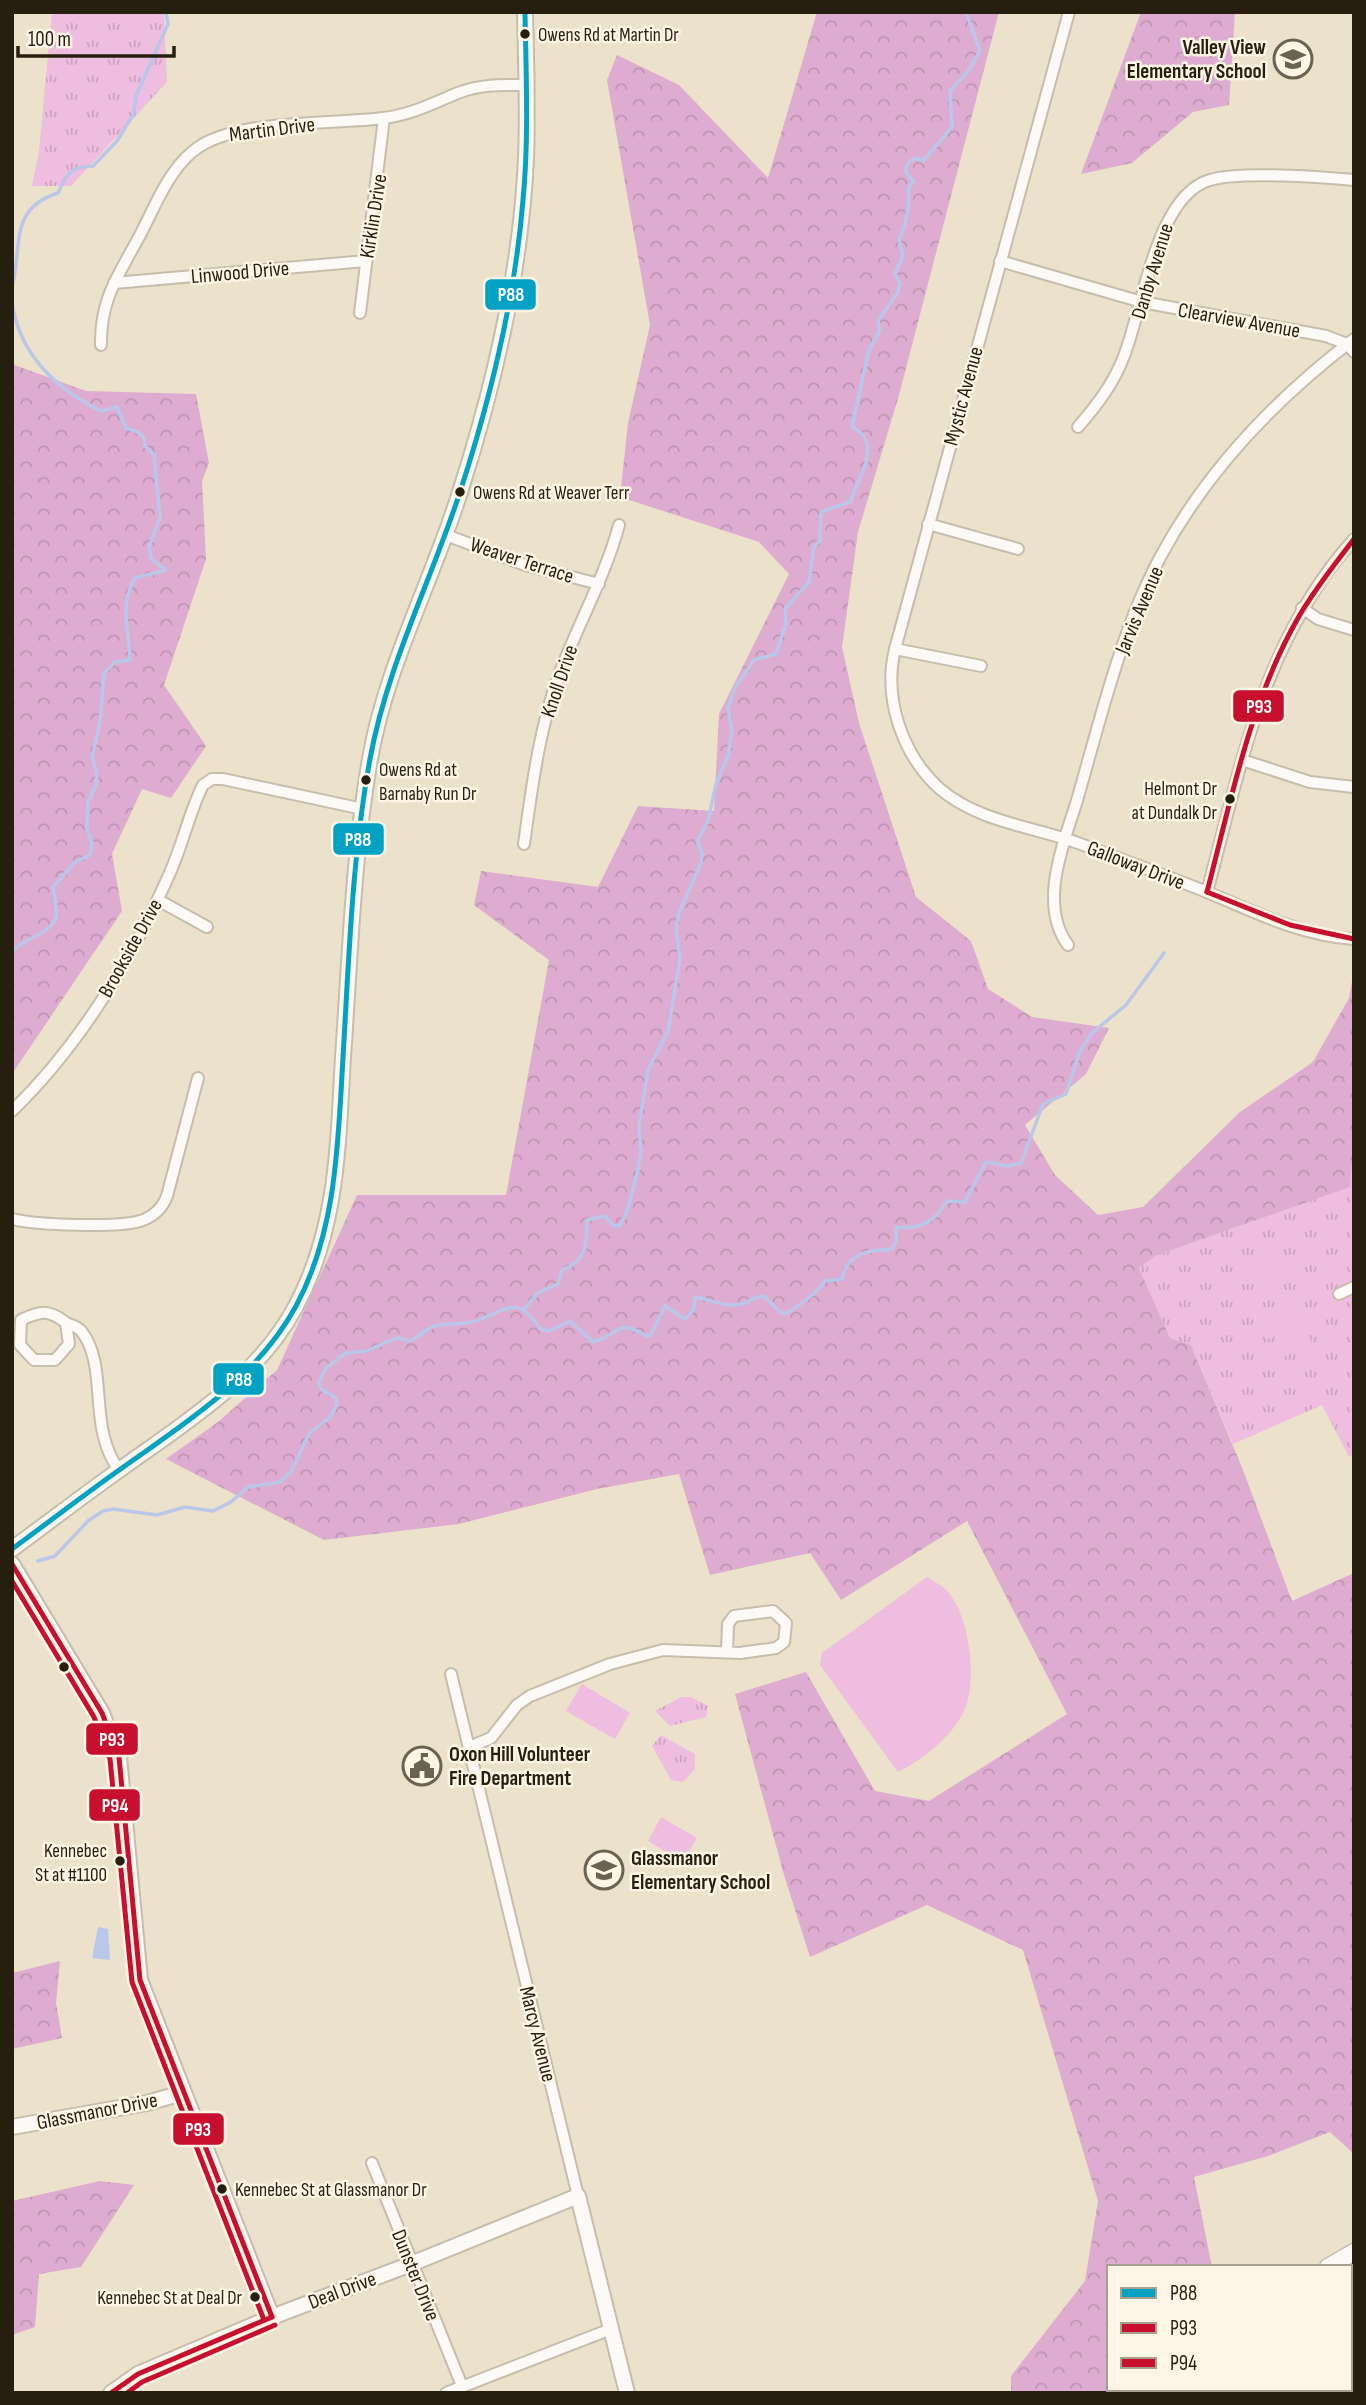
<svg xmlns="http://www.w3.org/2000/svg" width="1366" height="2405" viewBox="0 0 1366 2405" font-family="'Sofia Sans Condensed',sans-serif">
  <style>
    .grass { fill: url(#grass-tufts) }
    .forest { fill: url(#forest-crowns) }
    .pitch { fill: #efbde0 }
    .water { fill: #b9c7ea }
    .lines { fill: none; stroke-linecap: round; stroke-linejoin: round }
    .stream { stroke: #b9c7ea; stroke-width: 3.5 }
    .minor-casing { stroke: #c6bdac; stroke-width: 14 }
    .tertiary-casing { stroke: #c6bdac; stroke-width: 18 }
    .secondary-casing { stroke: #c6bdac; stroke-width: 19 }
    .minor { stroke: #fcfaf7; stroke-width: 10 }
    .tertiary { stroke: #fcfaf7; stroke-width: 14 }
    .secondary { stroke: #fcfaf7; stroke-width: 16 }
    .bus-1-casing { stroke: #fdf5e5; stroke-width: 10 }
    .bus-2-casing { stroke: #fdf5e5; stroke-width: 10 }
    .bus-3-casing { stroke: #fdf5e5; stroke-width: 10 }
    .bus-1 { stroke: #02a2c4; stroke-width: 5 }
    .bus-2 { stroke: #c8102e; stroke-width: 5 }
    .bus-3 { stroke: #c8102e; stroke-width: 5 }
    .bus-dot { fill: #261f0f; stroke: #fdf5e5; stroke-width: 2.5 }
    .labels { text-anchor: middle; stroke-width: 5; stroke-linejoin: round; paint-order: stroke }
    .bus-label { font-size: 19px; fill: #261f0f; stroke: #fdf5e5; text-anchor: start }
    .poi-label { font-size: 21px; font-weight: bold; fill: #261f0f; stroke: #fdf5e5; text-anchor: start }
    .street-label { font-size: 21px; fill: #261f0f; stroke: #fdf5e5 }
    .line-badge { stroke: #fdf5e5; stroke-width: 2.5 }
    .badge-label { font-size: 19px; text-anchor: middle; font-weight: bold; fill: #fff }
  </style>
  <defs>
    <pattern id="grass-tufts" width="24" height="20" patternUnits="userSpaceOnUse" patternTransform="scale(1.75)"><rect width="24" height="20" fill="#efbde0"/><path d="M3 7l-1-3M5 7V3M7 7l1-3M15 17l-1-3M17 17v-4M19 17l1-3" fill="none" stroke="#cda2bf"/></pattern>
    <pattern id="forest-crowns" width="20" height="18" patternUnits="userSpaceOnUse" patternTransform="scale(1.75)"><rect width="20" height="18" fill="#dfacd1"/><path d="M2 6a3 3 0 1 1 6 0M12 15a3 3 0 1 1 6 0" fill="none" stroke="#bf94b2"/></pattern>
  </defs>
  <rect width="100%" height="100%" fill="#ece1ca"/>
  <g class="grass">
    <polygon points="52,12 164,12 167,82 71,186 32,186 39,151"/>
    <polygon points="1354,1136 1354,1454 1349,1457 1322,1405 1233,1444 1191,1345 1170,1338 1139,1268 1155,1256 1349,1187"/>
    <polygon points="681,1697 691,1697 708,1706 706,1717 670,1726 655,1711"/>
    <polygon points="661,1735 695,1754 695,1769 683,1782 671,1780 652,1746"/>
  </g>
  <g class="forest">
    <polygon points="817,12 999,12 899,395 858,532 842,647 859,723 916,897 971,941 988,989 1032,1017 1109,1028 1086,1074 1025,1125 1055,1175 1098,1215 1143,1207 1240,1112 1313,1062 1349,998 1354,970 1354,1136 1350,1187 1155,1256 1139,1268 1170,1338 1191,1345 1243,1470 1292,1601 1354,1573 1354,2154 1330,2132 1268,2156 1194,2177 1212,2267 1109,2267 1109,2389 1132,2389 1128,2393 1011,2393 1011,2376 1085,2281 1098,2201 1023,1950 927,1905 810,1957 784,1875 735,1694 806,1672 875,1791 929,1801 1067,1714 967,1521 841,1600 810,1553 710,1575 679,1474 597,1489 459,1524 324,1540 166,1459 218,1422 277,1370 357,1195 506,1195 549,960 474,905 481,871 598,887 638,806 714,811 719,714 789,574 759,542 620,497 628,423 650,325 607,80 617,55 679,85 768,178"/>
    <polygon points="1141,12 1235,12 1229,105 1193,112 1132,163 1081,174"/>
    <polygon points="12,364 86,391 196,394 209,463 202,481 206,559 164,685 206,746 171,798 142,789 112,854 122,911 12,1074"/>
    <polygon points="60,1961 56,2003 62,2038 12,2049 12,1973"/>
    <polygon points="100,2181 134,2185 81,2267 39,2274 35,2327 12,2335 12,2201"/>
  </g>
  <g class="pitch">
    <polygon points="1280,1246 1288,1273 1246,1285 1238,1259"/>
    <polygon points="1293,1307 1301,1322 1268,1339 1260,1325"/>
    <polygon points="1304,1327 1312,1342 1280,1359 1271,1344"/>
    <path d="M927,1577C934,1582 944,1586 949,1593C969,1617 977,1677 966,1706C955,1735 924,1759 898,1772L820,1665L822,1653Z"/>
    <polygon points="582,1684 630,1713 615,1739 566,1711"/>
    <polygon points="661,1817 697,1838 683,1862 648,1841"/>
  </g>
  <polygon class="water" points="98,1927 108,1929 110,1960 92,1958"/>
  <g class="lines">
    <g class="stream">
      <path d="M12,287C23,246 8,209 58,193C66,174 72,166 93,166L117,141L133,115L136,96L168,24L166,12"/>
      <path d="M12,302C19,354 56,389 101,411L117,407L126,428C137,432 145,432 145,446L154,455L160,518L149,547L151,559L166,570L135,578C119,605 129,630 130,660L115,662L104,673L100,722L92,757L97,773L96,785L88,802L87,828L92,843L90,855L75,862L53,887C54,896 58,907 56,916C53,934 22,938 12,952"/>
      <path d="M523,1310L538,1293L558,1284L562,1270C587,1261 587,1244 587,1220L605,1216L613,1225L620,1226L628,1209L638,1170L641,1153L639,1126L648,1070L668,1031L680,959L676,929L679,913L701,863L702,852L697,841L708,821L716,784L728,756L732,731L728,708L735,688L754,660L776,654L786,623L785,609L809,582L814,546L820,541L821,512L850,502L866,463L868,445L863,435L852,426L869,350L880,331L878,321L898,292L900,283L895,274L903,256L899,239C905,228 911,201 908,189L913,181L906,173L907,164L915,158L923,161L952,127L950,91L969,70L980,51L966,12"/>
      <path d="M38,1561L55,1556L88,1521L103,1511L113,1509L157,1515L185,1507L213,1511L231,1502L248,1487L280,1482L291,1472L309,1434L330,1417L337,1405L336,1398L321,1389L319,1382L326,1368L346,1353L366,1351L397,1338L411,1341C419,1336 426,1329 435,1326C449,1322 465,1326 479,1320C508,1308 519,1296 540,1329L549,1331L570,1321L593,1342C621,1335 615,1317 646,1336L651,1335L665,1306L685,1319L694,1309L695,1297C710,1299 725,1308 742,1304C750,1302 754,1296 764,1296L781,1313H787C799,1306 818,1292 825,1281L842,1279C848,1251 868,1251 892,1249L896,1241V1227C919,1230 935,1222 947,1201L965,1202L986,1162L1007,1166L1021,1163L1043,1104L1066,1094L1080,1051L1092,1033L1126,1005L1164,953"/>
    </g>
    <defs>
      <g id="minor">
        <path d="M1069,12L895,649C883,698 902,755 940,789C979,822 1031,826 1078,843C1121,859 1164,875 1207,892C1254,912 1302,936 1354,939"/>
        <polyline points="1000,261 1142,302 1326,336 1347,344 1354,352"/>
        <polyline points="114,283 366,261"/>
        <polyline points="360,313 384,118"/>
        <path d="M101,345C100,300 118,276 139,237C154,209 167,173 192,152C231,118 332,125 383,118C411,115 433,103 458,93C480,84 504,85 527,85"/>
        <path d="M1078,427C1097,405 1114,383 1124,356C1143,308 1156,195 1210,180C1239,171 1321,177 1354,180"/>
        <polyline points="928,524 1018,549"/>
        <polyline points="446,535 525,565 599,584"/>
        <polyline points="1302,608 1318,619 1354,630"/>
        <polyline points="895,649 981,666"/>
        <polyline points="1242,760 1310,782 1354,787"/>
        <path d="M524,844C532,787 539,729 559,675C578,624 605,577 619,525"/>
        <path d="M1207,892C1241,766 1263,640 1354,539"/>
        <polyline points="158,900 207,927"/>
        <path d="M1068,945C1037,903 1065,841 1078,797C1096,734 1112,670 1136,609C1180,499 1261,410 1354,339"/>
        <path d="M12,1111C79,1046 131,960 169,875C182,847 190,810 203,785L212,779H223L363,809"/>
        <path d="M12,1219C36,1225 117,1228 140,1221C153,1217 162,1209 167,1196L198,1078"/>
        <polyline points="1339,1294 1354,1287"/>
        <path d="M66,1323L69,1344L55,1360H34L20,1345L21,1320C40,1311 48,1309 65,1322C70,1326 77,1325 82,1332C109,1368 87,1427 119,1470"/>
        <polyline points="451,1674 578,2196"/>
        <polyline points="469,1747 491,1738 517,1705 530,1696 610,1664 663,1650 740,1653 776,1648 784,1642 786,1623 773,1611 734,1616 728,1624 727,1651"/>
        <polyline points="372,2163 462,2386"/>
        <polyline points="446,2393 611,2329"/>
      </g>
      <g id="tertiary">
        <path d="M12,1549C49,1522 85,1494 122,1468C186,1422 258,1378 296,1306C338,1228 338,1143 343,1057C350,958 353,856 370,759C386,666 432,582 460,492C495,383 521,272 526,158C528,109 526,61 525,12"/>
        <polyline points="12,1564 102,1713 119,1757 140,1980 272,2317"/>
        <polyline points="12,2127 147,2103 182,2093"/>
        <polyline points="111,2393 138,2374 272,2317 411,2264 578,2196 627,2393"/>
      </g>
      <g id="secondary">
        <polyline points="1328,2267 1354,2252"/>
        <polyline points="1155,2393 1159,2389"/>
      </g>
    </defs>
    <use href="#minor" class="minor-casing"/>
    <use href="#tertiary" class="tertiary-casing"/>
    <use href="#secondary" class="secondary-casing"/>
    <use href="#minor" class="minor"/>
    <use href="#tertiary" class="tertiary"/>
    <use href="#secondary" class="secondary"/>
    <defs>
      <path id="bus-1" d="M12,1549C49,1522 85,1494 122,1468C187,1422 257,1378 296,1306C337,1230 338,1141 343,1057C349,958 352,857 370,759C387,666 431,581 460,492C491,397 515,299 523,200C529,138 526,75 525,12"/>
      <g id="bus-2">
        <path d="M1207,892C1231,800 1250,702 1298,618C1314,590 1334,565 1354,539"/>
        <polyline points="1207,892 1290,925 1354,939"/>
        <polyline points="12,1564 102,1713 119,1757 140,1980 272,2317"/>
        <polyline points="111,2393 138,2374 272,2317"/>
      </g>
      <g id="bus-3">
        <polyline points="12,1581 94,1717 110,1759 132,1982 264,2320"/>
        <polyline points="127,2393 142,2382 275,2325"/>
      </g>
    </defs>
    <use href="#bus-1" class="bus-1-casing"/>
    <use href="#bus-2" class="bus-2-casing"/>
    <use href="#bus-3" class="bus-3-casing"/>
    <use href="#bus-1" class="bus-1"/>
    <use href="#bus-2" class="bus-2"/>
    <use href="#bus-3" class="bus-3"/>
  </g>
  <defs>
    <symbol id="school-ring" viewBox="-11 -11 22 22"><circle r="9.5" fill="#fdf5e5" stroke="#6b6350" stroke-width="1.5"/><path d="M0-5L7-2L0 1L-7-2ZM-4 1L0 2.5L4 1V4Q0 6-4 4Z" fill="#6b6350"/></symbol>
    <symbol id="civic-ring" viewBox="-11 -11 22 22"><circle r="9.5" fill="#fdf5e5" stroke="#6b6350" stroke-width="1.5"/><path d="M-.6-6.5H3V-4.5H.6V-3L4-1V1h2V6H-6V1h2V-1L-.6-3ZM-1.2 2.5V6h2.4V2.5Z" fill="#6b6350"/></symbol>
  </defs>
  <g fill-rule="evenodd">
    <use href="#school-ring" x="1271" y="37" width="44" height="44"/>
    <use href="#civic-ring" x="400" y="1744" width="44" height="44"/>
    <use href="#school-ring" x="582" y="1848" width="44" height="44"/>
  </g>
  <g class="bus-dot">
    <circle cx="525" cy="34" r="6"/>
    <circle cx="460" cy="492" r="6"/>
    <circle cx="366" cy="780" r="6"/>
    <circle cx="1230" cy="799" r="6"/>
    <circle cx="64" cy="1667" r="6"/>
    <circle cx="120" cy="1861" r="6"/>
    <circle cx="222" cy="2189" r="6"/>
    <circle cx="255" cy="2297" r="6"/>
  </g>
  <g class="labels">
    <g class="bus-label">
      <text x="538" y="41">Owens Rd at Martin Dr</text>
      <text x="473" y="499">Owens Rd at Weaver Terr</text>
      <text x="379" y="776">Owens Rd at<tspan x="379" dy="24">Barnaby Run Dr</tspan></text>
      <text x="1217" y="795" text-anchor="end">Helmont Dr<tspan x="1217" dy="24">at Dundalk Dr</tspan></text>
      <text x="107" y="1857" text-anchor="end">Kennebec<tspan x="107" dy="24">St at #1100</tspan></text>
      <text x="235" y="2196">Kennebec St at Glassmanor Dr</text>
      <text x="242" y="2304" text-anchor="end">Kennebec St at Deal Dr</text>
    </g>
    <g class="poi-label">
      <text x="1266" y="54" text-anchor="end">Valley View<tspan x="1266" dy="24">Elementary School</tspan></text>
      <text x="449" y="1761">Oxon Hill Volunteer<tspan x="449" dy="24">Fire Department</tspan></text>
      <text x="631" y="1865">Glassmanor<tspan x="631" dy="24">Elementary School</tspan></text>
    </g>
    <g class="street-label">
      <text transform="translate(272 129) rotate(-7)" y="7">Martin Drive</text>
      <text transform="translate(373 216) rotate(-81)" y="7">Kirklin Drive</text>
      <text transform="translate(1152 271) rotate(-73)" y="7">Danby Avenue</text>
      <text transform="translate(240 272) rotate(-5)" y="7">Linwood Drive</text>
      <text transform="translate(1239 320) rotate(10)" y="7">Clearview Avenue</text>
      <text transform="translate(963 396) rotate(-75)" y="7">Mystic Avenue</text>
      <text transform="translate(522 560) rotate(18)" y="7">Weaver Terrace</text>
      <text transform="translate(1139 610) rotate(-67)" y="7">Jarvis Avenue</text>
      <text transform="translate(559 681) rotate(-71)" y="7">Knoll Drive</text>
      <text transform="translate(1136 865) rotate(21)" y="7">Galloway Drive</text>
      <text transform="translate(130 948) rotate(-61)" y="7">Brookside Drive</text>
      <text transform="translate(538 2034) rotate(76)" y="7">Marcy Avenue</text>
      <text transform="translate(97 2111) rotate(-11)" y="7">Glassmanor Drive</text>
      <text transform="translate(416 2275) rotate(68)" y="7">Dunster Drive</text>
      <text transform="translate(342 2290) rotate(-21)" y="7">Deal Drive</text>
    </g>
  </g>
  <g class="line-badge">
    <rect x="484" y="278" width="53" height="33" rx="7" fill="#02a2c4"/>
    <rect x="1232" y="689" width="53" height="34" rx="7" fill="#c8102e"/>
    <rect x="332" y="822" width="53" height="34" rx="7" fill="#02a2c4"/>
    <rect x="212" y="1362" width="53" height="34" rx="7" fill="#02a2c4"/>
    <rect x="85" y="1722" width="54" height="34" rx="7" fill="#c8102e"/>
    <rect x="88" y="1788" width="53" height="34" rx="7" fill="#c8102e"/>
    <rect x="172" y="2112" width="53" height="34" rx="7" fill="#c8102e"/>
  </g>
  <g class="badge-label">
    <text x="511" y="301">P88</text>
    <text x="1259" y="713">P93</text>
    <text x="358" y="846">P88</text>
    <text x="239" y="1386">P88</text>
    <text x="112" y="1746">P93</text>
    <text x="115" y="1812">P94</text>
    <text x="198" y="2136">P93</text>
  </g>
  <rect width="1366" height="2405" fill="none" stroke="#261f0f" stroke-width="28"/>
  <rect x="1107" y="2265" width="245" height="126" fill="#fdf5e5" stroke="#a79f8f" stroke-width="2"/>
  <rect x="1121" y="2288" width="35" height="10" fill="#02a2c4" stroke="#a79f8f" stroke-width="2"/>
  <text x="1170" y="2300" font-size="21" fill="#261f0f">P88</text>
  <rect x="1121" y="2323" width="35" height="10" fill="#c8102e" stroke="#a79f8f" stroke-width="2"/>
  <text x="1170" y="2335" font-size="21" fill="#261f0f">P93</text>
  <rect x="1121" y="2358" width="35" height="10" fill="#c8102e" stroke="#a79f8f" stroke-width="2"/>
  <text x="1170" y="2370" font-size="21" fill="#261f0f">P94</text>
  <path d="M18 46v10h156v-10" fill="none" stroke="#261f0f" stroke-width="3.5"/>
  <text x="28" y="46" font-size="21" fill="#261f0f" stroke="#fdf5e5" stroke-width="5" paint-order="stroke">100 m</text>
</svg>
